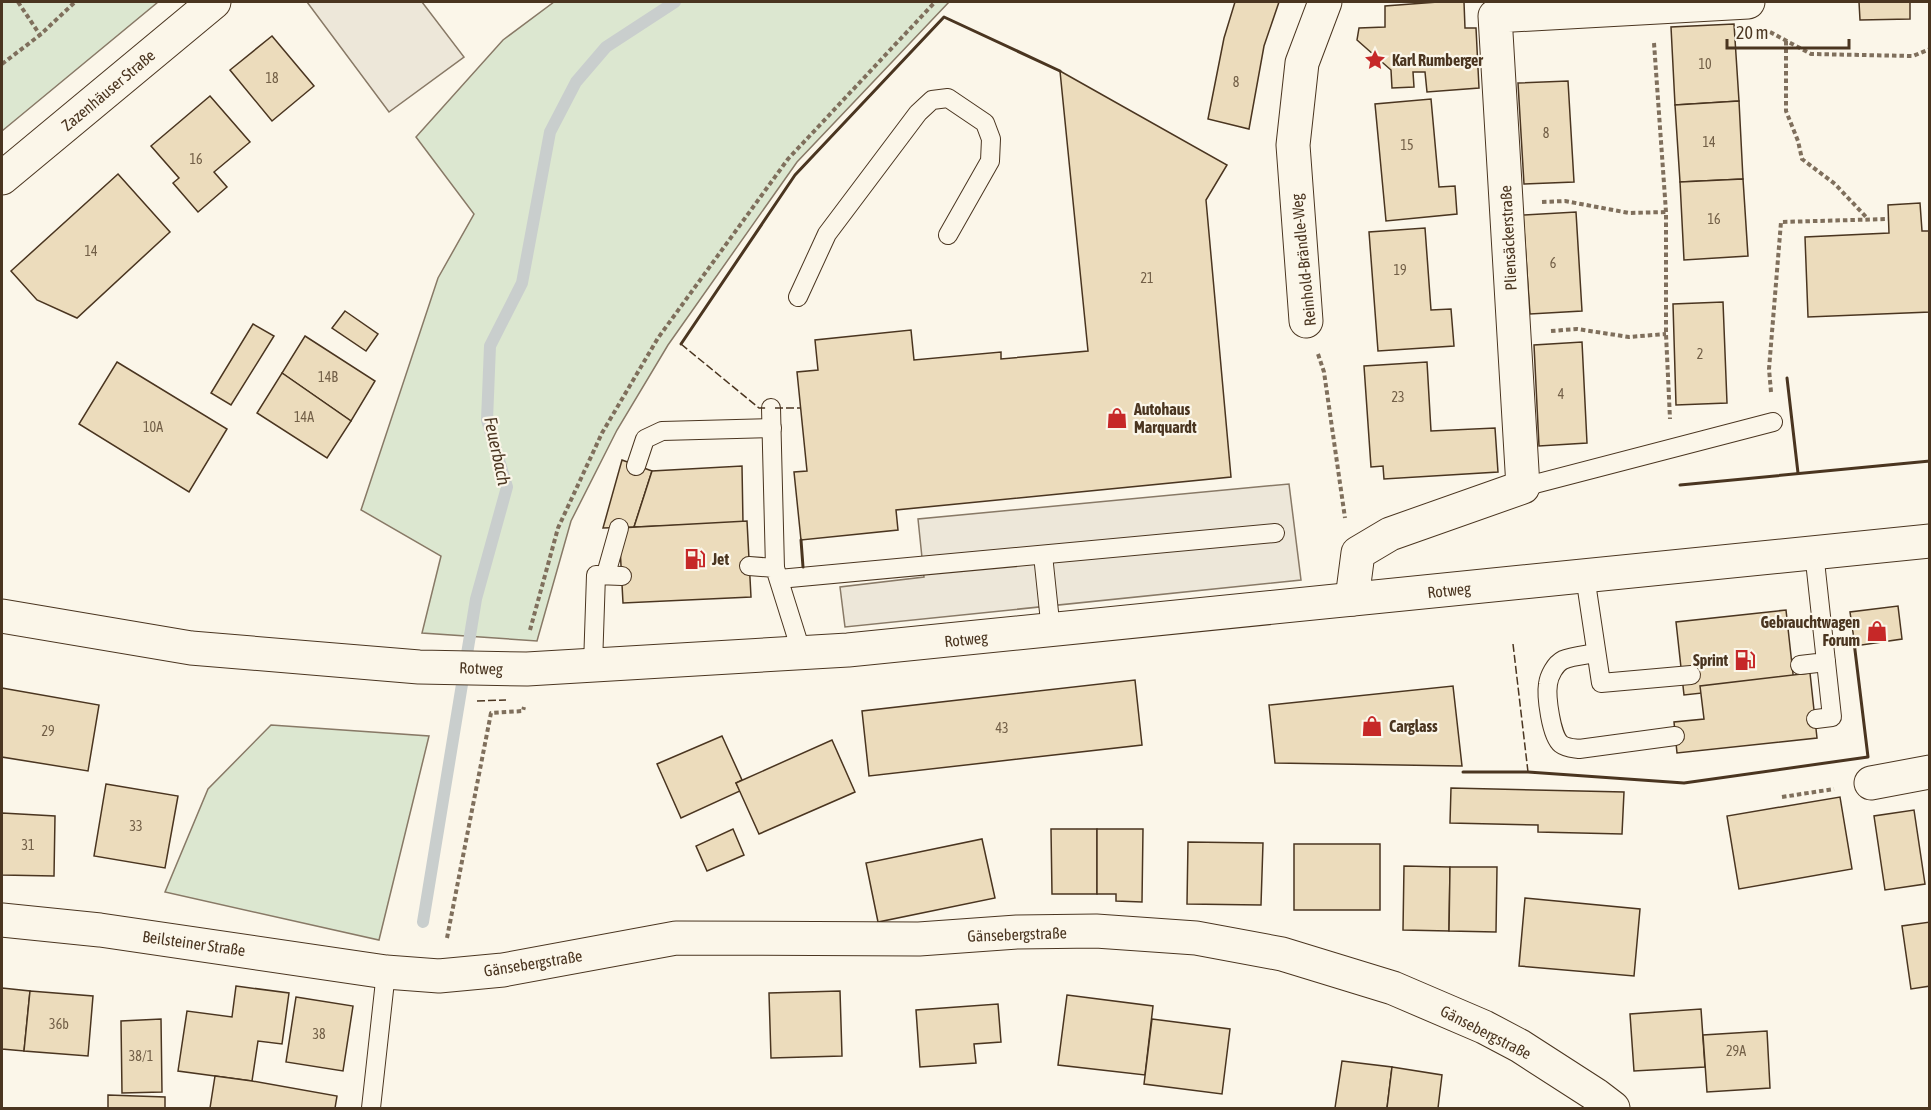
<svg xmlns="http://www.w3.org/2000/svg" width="1931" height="1110" viewBox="0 0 1931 1110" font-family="'Asap Condensed',sans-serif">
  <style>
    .green { fill: #dce7d0; stroke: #887966; stroke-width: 1.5 }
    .parking { fill: #ede7d9; stroke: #887966; stroke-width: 1.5 }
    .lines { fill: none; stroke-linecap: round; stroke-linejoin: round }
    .stream { stroke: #c9cecd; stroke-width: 12 }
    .building { fill: #ecdcbc; stroke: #4a3520; stroke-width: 1.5 }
    .lane-casing { stroke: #4a3520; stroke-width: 20 }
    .street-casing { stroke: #4a3520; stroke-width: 35 }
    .secondary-casing { stroke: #4a3520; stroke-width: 35 }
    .path { stroke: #7f6f5c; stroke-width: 4; stroke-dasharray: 4.5 3; stroke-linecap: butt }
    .lane { stroke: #fbf6e9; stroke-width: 18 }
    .street { stroke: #fbf6e9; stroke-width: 33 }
    .secondary { stroke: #fbf6e9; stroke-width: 33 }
    .fence { stroke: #4a3520; stroke-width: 1.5; stroke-dasharray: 8 3; stroke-linecap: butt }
    .wall { stroke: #4a3520; stroke-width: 3 }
    .labels { text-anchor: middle; stroke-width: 4.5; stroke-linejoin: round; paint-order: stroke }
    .number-label { font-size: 14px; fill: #725f47 }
    .poi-label { font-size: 16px; font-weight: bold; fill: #4a3520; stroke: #fbf6e9; text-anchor: start }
    .street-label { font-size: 16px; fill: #4a3520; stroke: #fbf6e9 }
    .water-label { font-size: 18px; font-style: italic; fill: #4a3520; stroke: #fbf6e9 }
  </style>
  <rect width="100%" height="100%" fill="#fbf6e9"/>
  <g class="green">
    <polygon points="2,2 158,2 2,131"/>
    <polygon points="554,2 949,2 797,162 668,345 617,430 571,521 537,641 422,633 441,556 361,510 438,278 474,214 416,137 503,40"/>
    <polygon points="271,725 429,736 379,940 165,892 208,789"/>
  </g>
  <g class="parking">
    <polygon points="307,2 422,2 464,57 389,112"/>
    <polygon points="1289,484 1301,580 845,627 840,587 924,577 918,519"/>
  </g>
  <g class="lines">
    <polyline class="stream" points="423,922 476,599 507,487 487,420 490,346 522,283 550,132 576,82 606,47 675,2"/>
  </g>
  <g class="building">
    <polygon points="1235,2 1279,2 1264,46 1249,129 1208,119 1224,38"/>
    <polygon points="1438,2 1464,2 1465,28 1476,28 1479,88 1427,92 1425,72 1413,72 1414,87 1392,88 1391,70 1357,40 1359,28 1385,27 1385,6"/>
    <polygon points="1859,2 1910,2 1910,19 1860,20"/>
    <polygon points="1734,24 1739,101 1675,105 1671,27"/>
    <polygon points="272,36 314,86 272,121 230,70"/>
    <polygon points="1060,71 1227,165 1206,200 1231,477 896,510 898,530 801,540 794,472 807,471 797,372 818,370 815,340 911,330 914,360 1001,352 1001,359 1088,351"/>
    <polygon points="1568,81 1574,182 1524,184 1518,83"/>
    <polygon points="210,96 250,142 214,172 227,187 198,212 173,183 179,178 151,146"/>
    <polygon points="1431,99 1439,187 1455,186 1457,214 1386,221 1375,104"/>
    <polygon points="1739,101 1743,179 1680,182 1675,105"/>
    <polygon points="118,174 170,232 77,318 37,300 11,271"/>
    <polygon points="1743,179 1748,256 1684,260 1680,182"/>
    <polygon points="1920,203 1922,231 1930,231 1930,312 1808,317 1805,237 1889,233 1888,205"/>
    <polygon points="1576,212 1582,311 1530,314 1523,215"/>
    <polygon points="1425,228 1431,310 1451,309 1454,346 1378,351 1369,232"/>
    <polygon points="1723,302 1727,403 1676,405 1673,304"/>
    <polygon points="345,311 378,334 366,351 332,328"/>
    <polygon points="253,324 274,336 231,405 211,393"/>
    <polygon points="305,336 375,381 351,421 282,373"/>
    <polygon points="1582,342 1587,443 1539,446 1534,345"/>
    <polygon points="117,362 227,429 189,492 79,424"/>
    <polygon points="1427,362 1431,431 1495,428 1498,472 1384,479 1383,466 1371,467 1364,366"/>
    <polygon points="282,373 351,421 327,458 257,413"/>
    <polygon points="622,460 652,471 634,527 603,528"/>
    <polygon points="742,466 743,523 634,527 652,471"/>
    <polygon points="747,521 751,597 623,603 619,528"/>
    <polygon points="1898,606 1902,639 1855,646 1850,612"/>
    <polygon points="1786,610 1794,683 1684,695 1676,622"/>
    <polygon points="1810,673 1817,738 1677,753 1674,722 1704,719 1700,686"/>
    <polygon points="1135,680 1142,745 869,776 862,711"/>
    <polygon points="1453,686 1462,766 1275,763 1269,705"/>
    <polygon points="2,688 99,705 88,771 2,757"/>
    <polygon points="722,736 742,780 736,783 740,791 681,818 657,764"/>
    <polygon points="832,740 855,792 759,834 736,783"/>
    <polygon points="106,784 178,796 165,868 94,856"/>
    <polygon points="1451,788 1624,792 1622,834 1538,832 1538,825 1450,823"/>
    <polygon points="1840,797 1852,869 1739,889 1727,816"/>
    <polygon points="1914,810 1925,884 1885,890 1874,816"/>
    <polygon points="2,813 55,816 54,876 2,875"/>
    <polygon points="733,829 744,855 707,871 696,846"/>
    <polygon points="1051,829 1097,829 1097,894 1052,894"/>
    <polygon points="1097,829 1143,829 1142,902 1116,901 1116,894 1097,894"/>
    <polygon points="982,839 995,898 878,922 866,863"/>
    <polygon points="1188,842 1263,843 1261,905 1187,904"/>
    <rect x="1294" y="844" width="86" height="66"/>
    <polygon points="1404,866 1450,867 1449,931 1403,930"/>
    <polygon points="1450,867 1497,867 1496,932 1449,931"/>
    <polygon points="1525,898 1640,909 1634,976 1519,966"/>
    <polygon points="1930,922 1930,986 1911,989 1902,926"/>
    <polygon points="236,986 289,993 282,1044 258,1041 252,1081 178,1071 187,1011 232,1017"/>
    <polygon points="2,988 30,991 24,1051 2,1049"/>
    <polygon points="30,991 93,996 88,1056 24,1051"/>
    <polygon points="840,991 842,1056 771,1058 769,993"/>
    <polygon points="1067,995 1153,1006 1145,1075 1058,1065"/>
    <polygon points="296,997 353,1006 343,1071 286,1062"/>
    <polygon points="998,1004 1001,1042 974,1044 976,1063 920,1067 916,1010"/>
    <polygon points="1701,1009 1705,1067 1634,1071 1630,1014"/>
    <polygon points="161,1019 162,1092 122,1093 121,1021"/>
    <polygon points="1152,1019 1230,1029 1222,1094 1144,1084"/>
    <polygon points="1767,1031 1770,1088 1707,1092 1703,1035"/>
    <polygon points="1342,1061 1392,1067 1387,1108 1335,1108"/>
    <polygon points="1392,1067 1442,1075 1438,1108 1387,1108"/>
    <polygon points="215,1076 252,1081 337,1096 335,1108 210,1108"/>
    <polygon points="108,1095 165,1097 165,1108 108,1108"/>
  </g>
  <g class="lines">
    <defs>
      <g id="lane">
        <polyline points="798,297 827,234 918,113 932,100 948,98 985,123 991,139 990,161 948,235"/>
        <polyline points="771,408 775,568"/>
        <polyline points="636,466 645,439 662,431 772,428"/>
        <polyline points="1523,487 1773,422"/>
        <polyline points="1043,555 1051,631"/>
        <polyline points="749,566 775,568 802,654"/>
        <polyline points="606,574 619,528"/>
        <polyline points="1585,576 1601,683 1691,675"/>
        <polyline points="779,579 1275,533"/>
        <path d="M1596,653C1586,655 1572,656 1563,660C1555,664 1549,676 1548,684C1546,696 1551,736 1561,744C1566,748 1572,748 1579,749L1675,736"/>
        <polyline points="593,665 596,575 622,576"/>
        <polyline points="1800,665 1826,662 1814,552"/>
        <polyline points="1816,719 1832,717 1826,662"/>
        <polyline points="371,1108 386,972"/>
      </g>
      <g id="street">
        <polyline points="2,178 214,2"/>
        <polyline points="1306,321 1293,145 1302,63 1325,2"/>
        <polyline points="1352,599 1358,553 1390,534 1523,487 1495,16 1748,2"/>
        <polyline points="1871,783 1930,772"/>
        <polyline points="2,920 100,930 386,972 439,976 503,970 676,938 919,939 1017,932 1096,931 1196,938 1282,954 1393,988 1484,1027 1520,1046 1596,1095 1613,1108"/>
      </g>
      <polyline id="secondary" points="2,616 191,648 419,667 527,669 848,650 1930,541"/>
    </defs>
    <use href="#lane" class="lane-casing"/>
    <use href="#street" class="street-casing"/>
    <use href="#secondary" class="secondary-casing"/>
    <g class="path">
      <polyline points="18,2 40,35"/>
      <polyline points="1770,32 1811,54 1913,56 1930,49"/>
      <polyline points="1786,41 1786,111 1798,141 1802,159 1835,184 1867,218"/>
      <polyline points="1654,43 1666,212 1666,334 1670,419"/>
      <polyline points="2,64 40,35 75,2"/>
      <polyline points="1542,202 1565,201 1629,213 1666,212"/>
      <polyline points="1551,331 1577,329 1629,337 1666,334"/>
      <polyline points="1318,354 1324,372 1345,518"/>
      <polyline points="1771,392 1769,369 1781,222 1888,219"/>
      <polyline points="530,630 558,528 602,433 658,338 788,159 935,2"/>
      <polyline points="1782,797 1834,789"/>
      <polyline points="447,938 491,713 523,711 524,707"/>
    </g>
    <use href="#lane" class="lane"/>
    <use href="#street" class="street"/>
    <use href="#secondary" class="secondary"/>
    <g class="fence">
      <polyline points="681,344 759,408 766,408"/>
      <polyline points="775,408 801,408"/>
      <polyline points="1513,644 1528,772"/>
      <polyline points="477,701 506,700"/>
    </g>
    <g class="wall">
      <polyline points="681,344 795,175 944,17 1060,71"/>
      <polyline points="1787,378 1798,473"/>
      <polyline points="1680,485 1930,461"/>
      <polyline points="801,540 803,567"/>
      <polyline points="1463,772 1528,772 1684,783 1868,757 1854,642"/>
    </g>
  </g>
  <defs>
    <symbol id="sight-bare" viewBox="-9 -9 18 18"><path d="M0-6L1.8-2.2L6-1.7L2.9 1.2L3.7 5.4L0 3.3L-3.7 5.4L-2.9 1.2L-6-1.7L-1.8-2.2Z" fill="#c62828" stroke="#fbf6e9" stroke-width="2.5" paint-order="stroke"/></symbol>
    <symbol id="shop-bare" viewBox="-9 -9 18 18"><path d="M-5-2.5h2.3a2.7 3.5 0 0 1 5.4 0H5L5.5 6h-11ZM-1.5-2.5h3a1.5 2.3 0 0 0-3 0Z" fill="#c62828" stroke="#fbf6e9" stroke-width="2.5" paint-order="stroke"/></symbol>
    <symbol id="fuel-bare" viewBox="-9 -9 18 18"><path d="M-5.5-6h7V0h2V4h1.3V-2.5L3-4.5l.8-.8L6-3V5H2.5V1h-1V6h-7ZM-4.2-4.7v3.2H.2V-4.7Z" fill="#c62828" stroke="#fbf6e9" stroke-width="2.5" paint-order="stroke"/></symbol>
  </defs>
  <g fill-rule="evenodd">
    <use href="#sight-bare" x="1360" y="45" width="30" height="30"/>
    <use href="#shop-bare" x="1102" y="403" width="30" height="30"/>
    <use href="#fuel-bare" x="680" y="544" width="30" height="30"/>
    <use href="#shop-bare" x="1862" y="616" width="30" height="30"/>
    <use href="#fuel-bare" x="1730" y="645" width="30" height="30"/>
    <use href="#shop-bare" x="1357" y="711" width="30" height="30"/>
  </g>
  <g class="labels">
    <g class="number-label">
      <text x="1705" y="69">10</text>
      <text x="272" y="83">18</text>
      <text x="1236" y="87">8</text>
      <text x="1546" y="138">8</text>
      <text x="1709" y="147">14</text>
      <text x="1407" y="150">15</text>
      <text x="196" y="164">16</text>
      <text x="1714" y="224">16</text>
      <text x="91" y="256">14</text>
      <text x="1553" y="268">6</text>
      <text x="1400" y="275">19</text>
      <text x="1147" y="283">21</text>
      <text x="1700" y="359">2</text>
      <text x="328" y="382">14B</text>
      <text x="1561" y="399">4</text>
      <text x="1398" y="402">23</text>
      <text x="304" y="422">14A</text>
      <text x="153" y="432">10A</text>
      <text x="1002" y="733">43</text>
      <text x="48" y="736">29</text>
      <text x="136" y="831">33</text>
      <text x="28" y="850">31</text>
      <text x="59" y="1029">36b</text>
      <text x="319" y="1039">38</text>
      <text x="1736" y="1056">29A</text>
      <text x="141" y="1061">38/1</text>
    </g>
    <g class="poi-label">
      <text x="1392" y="66">Karl Rumberger</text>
      <text x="1134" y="415">Autohaus<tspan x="1134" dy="18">Marquardt</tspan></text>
      <text x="712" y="565">Jet</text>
      <text x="1860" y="628" text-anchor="end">Gebrauchtwagen<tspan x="1860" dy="18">Forum</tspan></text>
      <text x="1728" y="666" text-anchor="end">Sprint</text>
      <text x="1389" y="732">Carglass</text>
    </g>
    <g class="street-label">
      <text transform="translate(108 90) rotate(-40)" y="6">Zazenhäuser Straße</text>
      <text transform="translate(1508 238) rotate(-93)" y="6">Pliensäckerstraße</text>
      <text transform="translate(1303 260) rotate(-96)" y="6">Reinhold-Brändle-Weg</text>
      <text transform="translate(1449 590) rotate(-6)" y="6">Rotweg</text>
      <text transform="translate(966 639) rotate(-6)" y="6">Rotweg</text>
      <text transform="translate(481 668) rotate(2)" y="6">Rotweg</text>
      <text transform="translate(1017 934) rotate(-2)" y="6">Gänsebergstraße</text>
      <text transform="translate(194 943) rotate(8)" y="6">Beilsteiner Straße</text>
      <text transform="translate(533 963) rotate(-9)" y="6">Gänsebergstraße</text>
      <text transform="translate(1486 1032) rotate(27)" y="6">Gänsebergstraße</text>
    </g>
    <g class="water-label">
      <text transform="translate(497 451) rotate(78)" y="6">Feuerbach</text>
    </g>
  </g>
  <rect width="1931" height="1110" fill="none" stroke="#4a3520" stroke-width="6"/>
  <path d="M1727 39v9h122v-9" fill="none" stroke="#4a3520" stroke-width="3"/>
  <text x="1736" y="39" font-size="18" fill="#4a3520" stroke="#fbf6e9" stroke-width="4.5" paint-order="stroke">20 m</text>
</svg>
